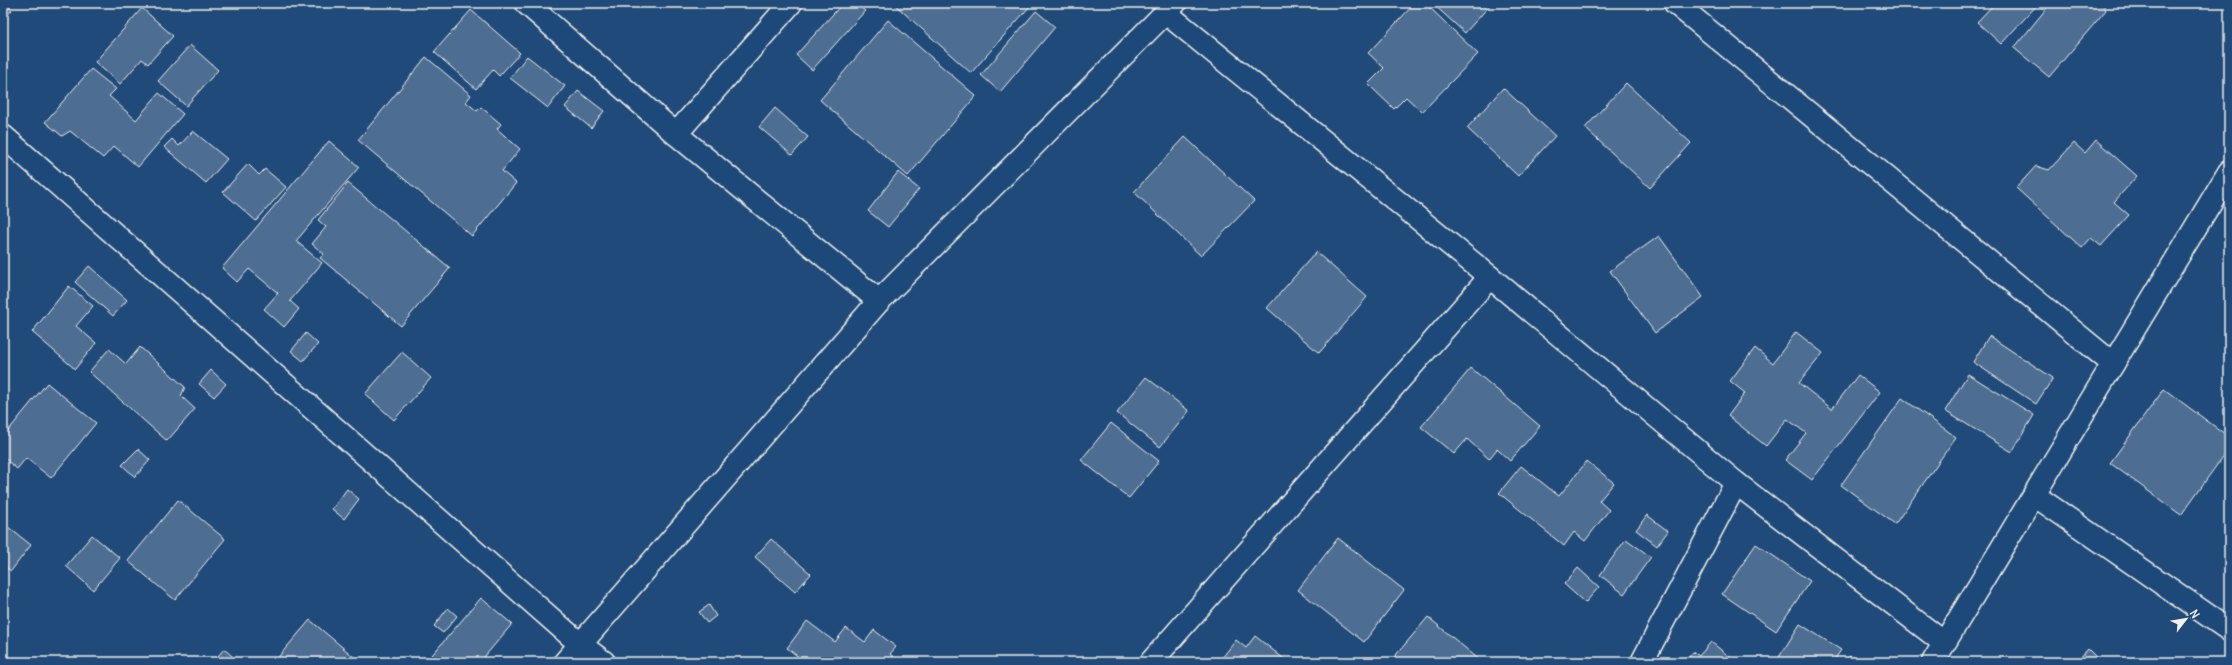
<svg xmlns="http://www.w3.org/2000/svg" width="2232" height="665" viewBox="0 0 2232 665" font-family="Delius,sans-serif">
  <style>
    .building { fill: #4d6e92; stroke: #f4f1e8 }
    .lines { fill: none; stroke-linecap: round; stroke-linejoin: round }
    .minor-casing { stroke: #f4f1e8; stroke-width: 25 }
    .minor { stroke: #1f4a7a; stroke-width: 22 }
  </style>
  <rect width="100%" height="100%" fill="#1f4a7a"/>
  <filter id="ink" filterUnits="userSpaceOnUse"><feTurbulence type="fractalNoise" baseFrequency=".025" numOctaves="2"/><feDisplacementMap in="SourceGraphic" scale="8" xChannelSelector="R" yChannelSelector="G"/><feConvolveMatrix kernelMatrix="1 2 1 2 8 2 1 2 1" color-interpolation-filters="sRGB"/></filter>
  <g filter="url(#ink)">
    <g class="building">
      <polygon points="3,3 12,10 3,20"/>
      <polygon points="843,3 855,3 865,11 812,70 796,55"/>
      <polygon points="893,3 1030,3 1031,5 971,73"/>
      <polygon points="1415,3 1425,3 1478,54 1422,112 1406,97 1394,109 1368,84 1384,68 1368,53"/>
      <polygon points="1432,3 1492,3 1465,33"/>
      <polygon points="1995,3 2039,3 2001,44 1977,22"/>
      <polygon points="2051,3 2102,3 2106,10 2049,77 2014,48"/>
      <polygon points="142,8 173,36 148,64 142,59 120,84 95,62"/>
      <polygon points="471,10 520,53 499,76 493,70 476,89 434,52"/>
      <polygon points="1036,11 1055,27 1000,92 981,75"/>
      <polygon points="888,20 976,96 908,176 820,100"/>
      <polygon points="190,45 218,70 186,106 158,81"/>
      <polygon points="527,56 565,86 548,108 510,78"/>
      <polygon points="426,57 471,95 466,102 477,111 481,107 501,124 497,129 520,149 502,171 516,183 472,236 358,140"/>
      <polygon points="91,69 116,89 109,96 136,120 159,93 183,114 138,167 114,146 103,158 70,131 62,136 45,122"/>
      <polygon points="1626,83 1691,143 1650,188 1585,128"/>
      <polygon points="1503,88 1555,136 1518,176 1467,128"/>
      <polygon points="578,91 604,111 591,128 565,107"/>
      <polygon points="775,108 808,137 792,155 759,127"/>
      <polygon points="193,131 227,159 206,183 164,147 172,139 179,146"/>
      <polygon points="1185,137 1254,201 1201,256 1134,192"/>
      <polygon points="2096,140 2137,176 2114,202 2129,215 2101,246 2091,238 2082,248 2016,188 2036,166 2049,170 2074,143 2085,153"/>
      <polygon points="329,141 359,167 296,241 322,263 290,301 299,309 284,327 264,309 278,293 249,269 237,282 222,268"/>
      <polygon points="248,164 259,175 265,169 286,187 256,221 223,192"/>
      <polygon points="898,172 919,189 888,227 868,211"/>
      <polygon points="348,183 450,268 401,326 320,258 324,254 312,244 326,227 318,220"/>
      <polygon points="1659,236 1703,297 1655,333 1610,271"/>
      <polygon points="1316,252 1367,297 1319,353 1267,308"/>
      <polygon points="89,266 127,300 113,316 75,282"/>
      <polygon points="69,286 93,306 76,326 96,343 75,369 32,332"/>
      <polygon points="1796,332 1823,353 1799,383 1832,409 1858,375 1880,392 1812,480 1785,460 1806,433 1787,419 1766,446 1728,416 1745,393 1730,381 1755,348 1773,363"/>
      <polygon points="306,333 318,344 303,361 291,351"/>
      <polygon points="1989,336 2053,378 2036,404 1973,362"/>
      <polygon points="140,347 185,387 181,396 195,409 167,441 89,372 109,349 126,364"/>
      <polygon points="402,352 431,378 394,420 365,394"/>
      <polygon points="1471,368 1540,426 1510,461 1497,449 1489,459 1467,439 1454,454 1421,427"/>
      <polygon points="211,370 226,384 214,397 199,384"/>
      <polygon points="1968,374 2034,415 2012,452 1945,411"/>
      <polygon points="1146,377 1189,411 1160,447 1117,413"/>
      <polygon points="47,383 96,423 51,478 26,458 17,469 3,457 3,437"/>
      <polygon points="2164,389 2229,437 2229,448 2181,515 2110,463"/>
      <polygon points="1902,398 1956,437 1895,524 1841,485"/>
      <polygon points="1111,423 1159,461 1129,498 1081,460"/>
      <polygon points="138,449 150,460 135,477 122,465"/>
      <polygon points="1587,461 1614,483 1599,501 1609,510 1585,541 1574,532 1564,546 1499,493 1521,466 1559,496"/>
      <polygon points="347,489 359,499 344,519 332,509"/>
      <polygon points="178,500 225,539 175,600 128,561"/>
      <polygon points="1647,515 1668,531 1657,546 1636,530"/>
      <polygon points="3,523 31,545 11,571 4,566 3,567"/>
      <polygon points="92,535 120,558 93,590 66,566"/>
      <polygon points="1338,538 1404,590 1364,642 1298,590"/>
      <polygon points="771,539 811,574 795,592 755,557"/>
      <polygon points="1626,539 1651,557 1624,594 1600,575"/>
      <polygon points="1756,544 1810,581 1776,631 1722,594"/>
      <polygon points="1578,568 1599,587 1585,603 1564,584"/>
      <polygon points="481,598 512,624 480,662 426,662"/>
      <polygon points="709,605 716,616 707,623 699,612"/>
      <polygon points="448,608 457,616 443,633 434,626"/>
      <polygon points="1428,617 1482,662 1390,662"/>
      <polygon points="310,620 360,662 274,662"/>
      <polygon points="807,621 835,642 846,628 865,642 874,630 896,647 890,654 900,662 805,662 787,648"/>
      <polygon points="1800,624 1841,650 1833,662 1776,662"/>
      <polygon points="1255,636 1288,662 1227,662 1222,658 1236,640 1246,648"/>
      <polygon points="1711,642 1736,662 1685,662 1693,652 1699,656"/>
      <polygon points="224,649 239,662 213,662"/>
      <polygon points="2088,649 2101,662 2076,662"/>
      <polygon points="1850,656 1858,662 1846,662"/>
    </g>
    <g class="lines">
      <defs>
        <g id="minor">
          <polyline points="526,3 676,134 879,301"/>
          <polyline points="1675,3 2113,364"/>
          <polyline points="1166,13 1490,277 1736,483 1943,642"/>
          <polyline points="676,134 791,3"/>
          <polyline points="3,136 581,645 604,662"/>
          <polyline points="2034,495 2229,630"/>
          <polyline points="565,662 879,301 1175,3"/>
          <polyline points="1151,662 1490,277"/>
          <polyline points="1642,662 1736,483"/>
          <polyline points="1933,662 2229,172"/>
        </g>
      </defs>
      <use href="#minor" class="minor-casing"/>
      <use href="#minor" class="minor"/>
    </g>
  </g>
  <rect width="2232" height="665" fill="none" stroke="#1f4a7a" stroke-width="16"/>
  <rect x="8" y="8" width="2216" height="649" fill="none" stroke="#f4f1e8" stroke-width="1.5" filter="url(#ink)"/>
  <g transform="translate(2186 619) rotate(59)" stroke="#1f4a7a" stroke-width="3" paint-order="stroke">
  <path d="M0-3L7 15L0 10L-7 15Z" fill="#f4f1e8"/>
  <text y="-6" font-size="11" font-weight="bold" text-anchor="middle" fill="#f4f1e8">N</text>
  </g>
</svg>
